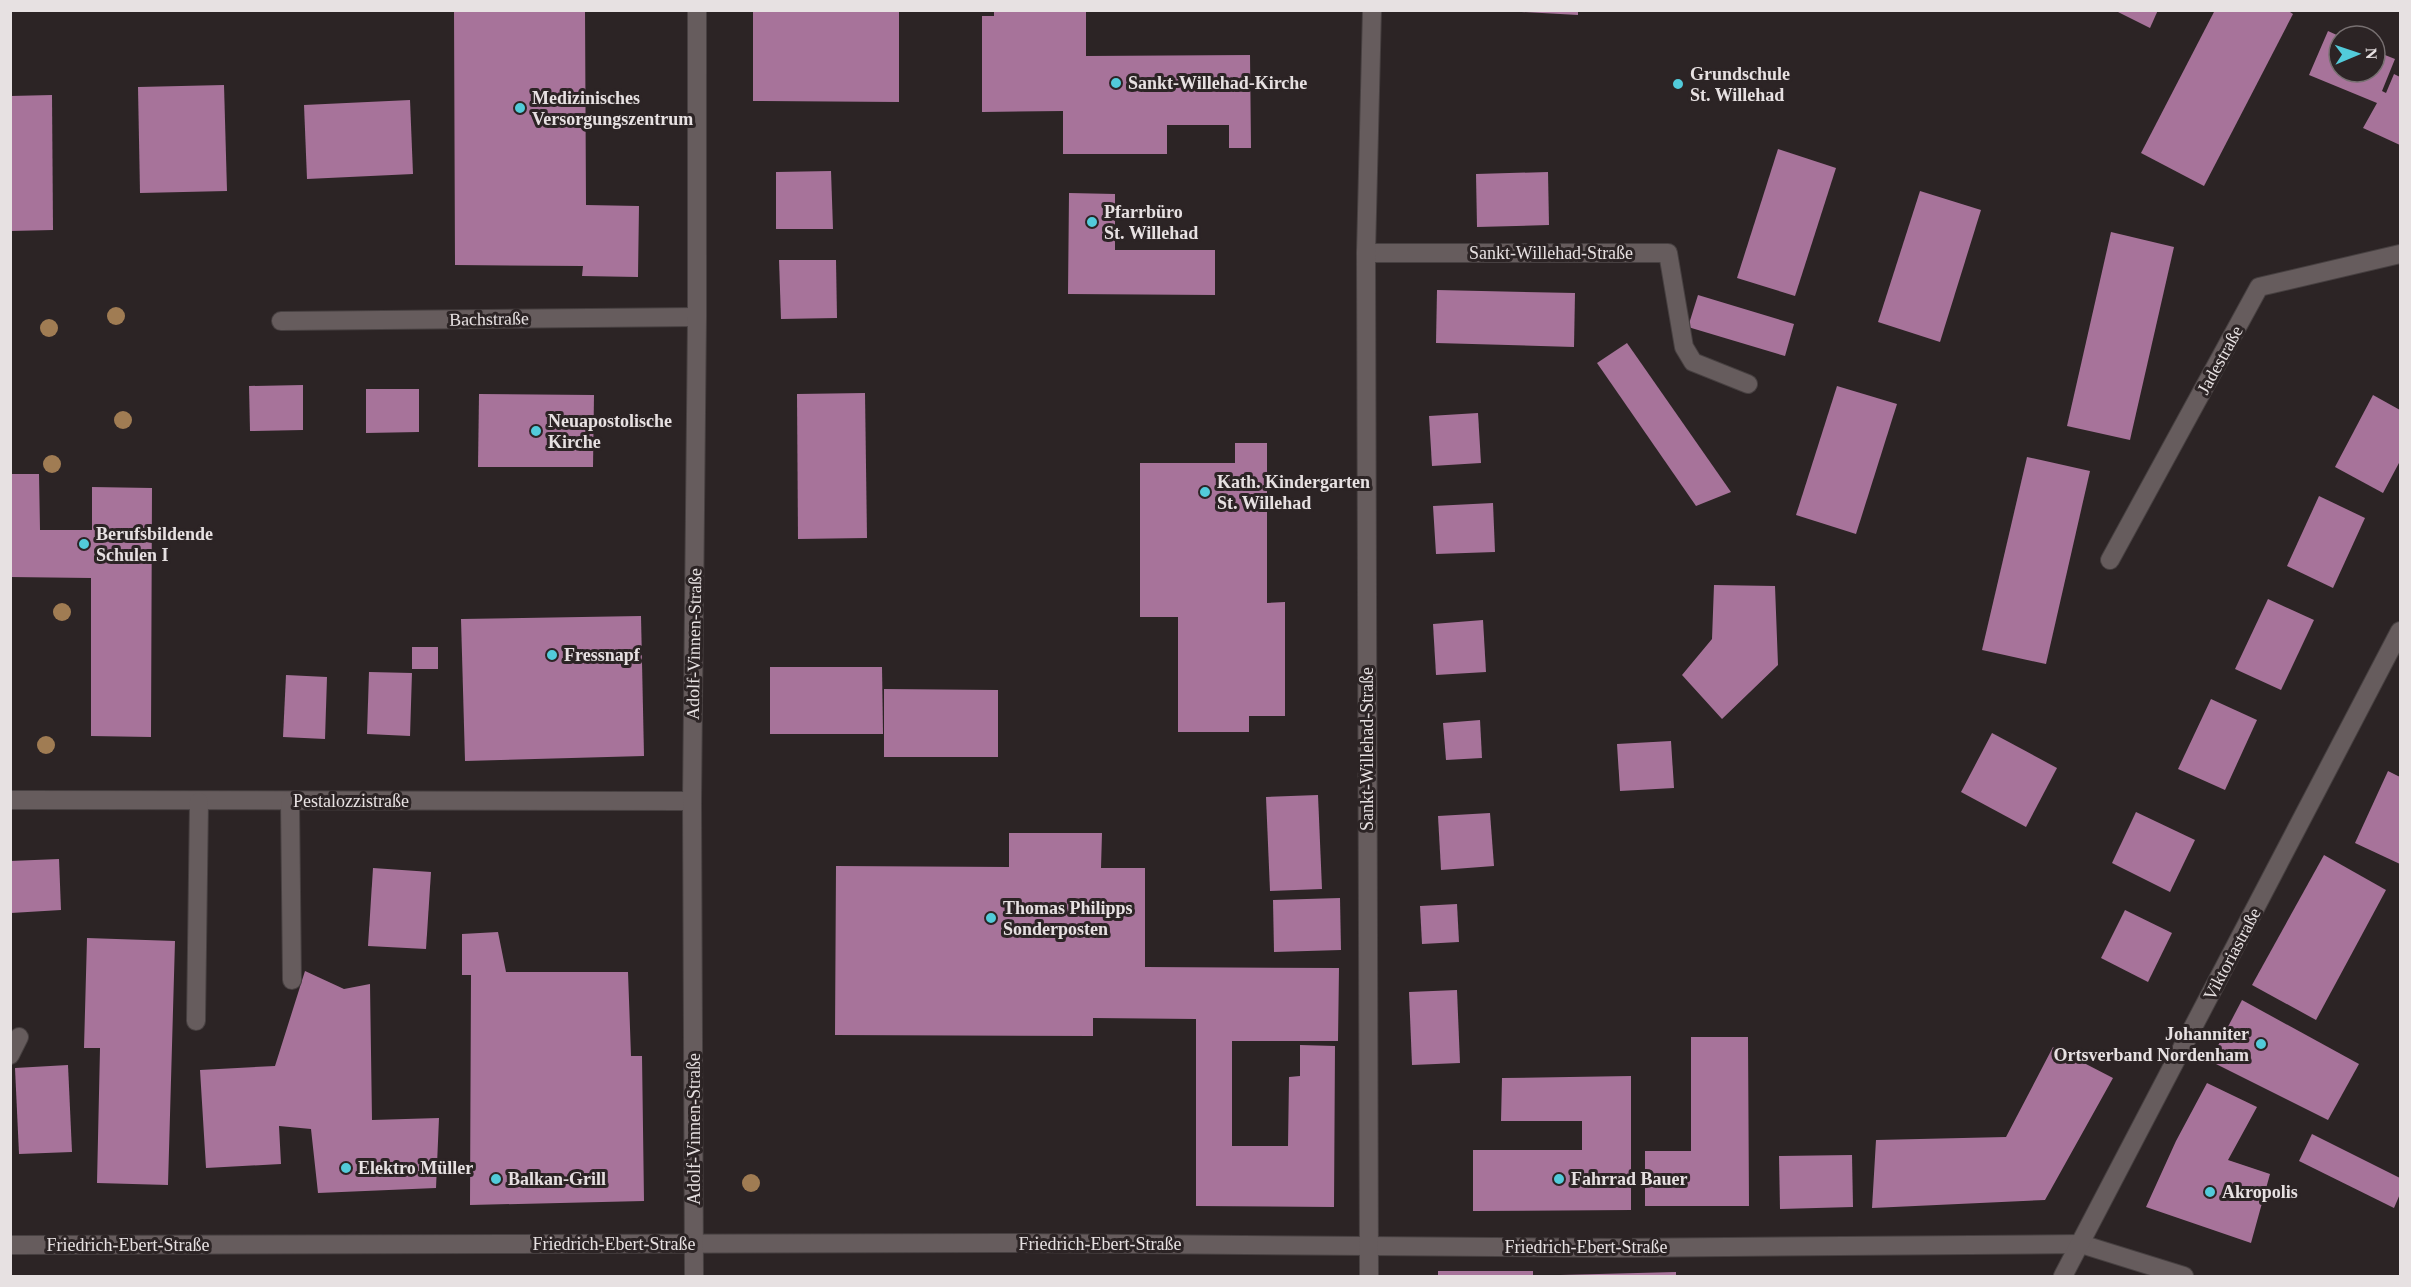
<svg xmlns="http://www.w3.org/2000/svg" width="2411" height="1287" viewBox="0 0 2411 1287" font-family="'Times New Roman',serif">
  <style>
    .building { fill: #a7739a }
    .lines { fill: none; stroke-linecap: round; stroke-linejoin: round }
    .minor-casing { stroke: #474041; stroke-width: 20 }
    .minor { stroke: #665c5d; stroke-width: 18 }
    .tree { fill: #a07c53 }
    .poi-dot { fill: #52cbda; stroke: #2c2425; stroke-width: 2 }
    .labels { text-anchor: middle; stroke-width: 6; stroke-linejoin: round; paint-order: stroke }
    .poi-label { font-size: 18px; font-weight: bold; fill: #e7e1e2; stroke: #2c2425; text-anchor: start }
    .street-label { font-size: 18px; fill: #e7e1e2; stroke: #2c2425 }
  </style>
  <rect width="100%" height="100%" fill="#2c2425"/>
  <g class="building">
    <polygon points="454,10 585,10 586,205 639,206 638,277 582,276 583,266 455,265"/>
    <polygon points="753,10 899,10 899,102 753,101"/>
    <polygon points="994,10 1086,10 1086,56 1250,55 1251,148 1229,148 1229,125 1167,125 1167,154 1063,154 1063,111 982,112 982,16 994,16"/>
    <polygon points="1486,10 1578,10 1578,15"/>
    <polygon points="2114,10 2158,10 2150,28"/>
    <polygon points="2215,10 2287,10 2293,14 2204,186 2141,153"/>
    <polygon points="2328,31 2339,36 2339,72 2375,72 2375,51 2395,59 2382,91 2386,93 2394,74 2400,77 2400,145 2363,128 2377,103 2309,75"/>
    <polygon points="224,85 227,191 140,193 138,87"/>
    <polygon points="52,95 53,230 10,231 10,96"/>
    <polygon points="410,100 413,174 307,179 304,105"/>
    <polygon points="1778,149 1836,168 1795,296 1737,278"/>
    <polygon points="831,171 833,229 776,229 776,172"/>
    <polygon points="1548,172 1549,225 1477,227 1476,174"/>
    <polygon points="1920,191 1981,210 1940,342 1878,322"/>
    <polygon points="1069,193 1115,194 1115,250 1215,250 1215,295 1068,294"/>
    <polygon points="2111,232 2174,247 2130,440 2067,426"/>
    <polygon points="779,260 836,260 837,318 781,319"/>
    <polygon points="1437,290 1575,293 1574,347 1436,343"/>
    <polygon points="1698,295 1794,324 1785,356 1688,327"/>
    <polygon points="1627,343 1731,492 1696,506 1597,363"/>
    <polygon points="303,385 303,430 250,431 249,386"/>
    <polygon points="1837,386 1897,404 1856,534 1796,515"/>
    <polygon points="366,389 419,389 419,432 366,433"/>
    <polygon points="865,393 867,538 798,539 797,394"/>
    <polygon points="479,394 594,395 593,467 478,467"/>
    <polygon points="2373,395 2400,410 2400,461 2383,493 2335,467"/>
    <polygon points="1478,413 1481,463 1432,466 1429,416"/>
    <polygon points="1235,443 1267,443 1267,603 1285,602 1285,716 1249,716 1249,732 1178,732 1178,617 1140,617 1140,463 1235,463"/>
    <polygon points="2027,457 2090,471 2046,664 1982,650"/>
    <polygon points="10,474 39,474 40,530 92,530 92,487 152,488 151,737 91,736 91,578 10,577"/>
    <polygon points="2319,496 2365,518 2333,588 2287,566"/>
    <polygon points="1493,503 1495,552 1436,554 1433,506"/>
    <polygon points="1714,585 1775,586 1778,665 1722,719 1682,675 1712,639"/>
    <polygon points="2268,599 2314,620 2281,690 2235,669"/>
    <polygon points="641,616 644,756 465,761 461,619"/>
    <polygon points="1483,620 1486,672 1436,675 1433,624"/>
    <rect x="412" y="647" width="26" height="22"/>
    <polygon points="770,667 882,667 883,734 770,734"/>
    <polygon points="369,672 412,673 410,736 367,734"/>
    <polygon points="286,675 327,677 325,739 283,737"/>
    <polygon points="884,689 998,690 998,757 884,757"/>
    <polygon points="2211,699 2257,720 2225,790 2178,769"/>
    <polygon points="1480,720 1482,758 1446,760 1443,723"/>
    <polygon points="1992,733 2057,768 2026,827 1961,792"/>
    <polygon points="1671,741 1674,788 1620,791 1617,744"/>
    <polygon points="2388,771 2400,777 2400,864 2355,843"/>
    <polygon points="1318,795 1322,889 1270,891 1266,797"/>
    <polygon points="2136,812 2195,840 2170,892 2112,863"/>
    <polygon points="1490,813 1494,866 1441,870 1438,816"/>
    <polygon points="1009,833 1102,833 1101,868 1145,868 1145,967 1339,968 1338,1041 1232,1041 1232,1146 1288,1146 1289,1077 1300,1076 1300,1045 1335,1046 1334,1207 1196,1206 1196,1019 1093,1018 1093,1036 835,1035 836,866 1009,867"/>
    <polygon points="2324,855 2386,890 2316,1020 2252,985"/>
    <polygon points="59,859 61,910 11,913 10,861"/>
    <polygon points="373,868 431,872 426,949 368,946"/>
    <polygon points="1340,898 1341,950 1274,952 1273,900"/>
    <polygon points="1457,904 1459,942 1422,944 1420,906"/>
    <polygon points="2125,910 2172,933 2148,982 2101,958"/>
    <polygon points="498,932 506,972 628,972 631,1056 642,1056 644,1201 470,1205 471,975 462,975 462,934"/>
    <polygon points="87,938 175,941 168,1185 97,1183 100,1048 84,1048"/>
    <polygon points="305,971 344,989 370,984 372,1120 439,1118 436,1188 318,1193 311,1129 279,1126 281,1164 206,1168 200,1070 275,1066"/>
    <polygon points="1457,990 1460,1063 1412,1065 1409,992"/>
    <polygon points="2242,1000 2359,1064 2328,1120 2210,1061"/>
    <polygon points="1691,1037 1748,1037 1749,1206 1645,1206 1645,1151 1691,1151"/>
    <polygon points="2053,1047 2113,1078 2045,1200 1872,1208 1876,1140 2006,1137"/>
    <polygon points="68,1065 72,1152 19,1154 15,1068"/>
    <polygon points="1631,1076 1631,1210 1473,1211 1473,1150 1582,1150 1582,1121 1501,1121 1502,1078"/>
    <polygon points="2207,1083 2257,1107 2228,1160 2270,1174 2251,1243 2146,1207 2176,1141"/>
    <polygon points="2312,1134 2400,1178 2400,1194 2394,1208 2299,1161"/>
    <polygon points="1852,1155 1853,1207 1780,1209 1779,1156"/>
    <rect x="1438" y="1271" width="95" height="5"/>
    <polygon points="1676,1272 1676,1276 1560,1276 1560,1275"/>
  </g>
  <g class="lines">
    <defs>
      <g id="minor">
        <polyline points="1366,253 1668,253 1684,347 1693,362 1748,384"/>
        <polyline points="281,321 697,317"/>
        <polyline points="2110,560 2259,287 2400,254"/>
        <polyline points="10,800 692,801"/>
        <polyline points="290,801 292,980"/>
        <polyline points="196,1021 199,802"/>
        <polyline points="10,1055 19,1037"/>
        <polyline points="10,1245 1007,1243 1619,1248 2081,1244 2184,1276"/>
        <polyline points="694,1276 692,801 697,317 697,10"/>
        <polyline points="1369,1276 1366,253 1372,10"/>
        <polyline points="2063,1276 2400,631"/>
      </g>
    </defs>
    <use href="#minor" class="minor-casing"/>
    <use href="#minor" class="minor"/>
  </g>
  <g class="tree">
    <circle cx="116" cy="316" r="9"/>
    <circle cx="49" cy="328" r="9"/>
    <circle cx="123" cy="420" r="9"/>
    <circle cx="52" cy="464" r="9"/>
    <circle cx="62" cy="612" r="9"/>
    <circle cx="46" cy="745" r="9"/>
    <circle cx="751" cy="1183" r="9"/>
  </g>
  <g class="poi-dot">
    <circle cx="1116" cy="83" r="6"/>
    <circle cx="1678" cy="84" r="6"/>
    <circle cx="520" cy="108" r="6"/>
    <circle cx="1092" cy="222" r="6"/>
    <circle cx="536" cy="431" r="6"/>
    <circle cx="1205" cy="492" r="6"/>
    <circle cx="84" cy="544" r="6"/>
    <circle cx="552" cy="655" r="6"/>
    <circle cx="991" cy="918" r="6"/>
    <circle cx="2261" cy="1044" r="6"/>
    <circle cx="346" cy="1168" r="6"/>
    <circle cx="496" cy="1179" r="6"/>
    <circle cx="1559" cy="1179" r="6"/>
    <circle cx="2210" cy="1192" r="6"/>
  </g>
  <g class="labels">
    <g class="poi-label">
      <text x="1690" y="80">Grundschule<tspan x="1690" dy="21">St. Willehad</tspan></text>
      <text x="1128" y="89">Sankt-Willehad-Kirche</text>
      <text x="532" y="104">Medizinisches<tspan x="532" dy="21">Versorgungszentrum</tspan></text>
      <text x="1104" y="218">Pfarrbüro<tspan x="1104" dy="21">St. Willehad</tspan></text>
      <text x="548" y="427">Neuapostolische<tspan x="548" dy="21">Kirche</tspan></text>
      <text x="1217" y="488">Kath. Kindergarten<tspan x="1217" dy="21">St. Willehad</tspan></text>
      <text x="96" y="540">Berufsbildende<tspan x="96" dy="21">Schulen I</tspan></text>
      <text x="564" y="661">Fressnapf</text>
      <text x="1003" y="914">Thomas Philipps<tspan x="1003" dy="21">Sonderposten</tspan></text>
      <text x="2249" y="1040" text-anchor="end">Johanniter<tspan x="2249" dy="21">Ortsverband Nordenham</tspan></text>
      <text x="358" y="1174">Elektro Müller</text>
      <text x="508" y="1185">Balkan-Grill</text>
      <text x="1571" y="1185">Fahrrad Bauer</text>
      <text x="2222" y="1198">Akropolis</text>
    </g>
    <g class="street-label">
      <text x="1551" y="259">Sankt-Willehad-Straße</text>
      <text transform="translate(489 319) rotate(-1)" y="6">Bachstraße</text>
      <text transform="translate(2220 360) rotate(-61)" y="6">Jadestraße</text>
      <text transform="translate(694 644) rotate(-89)" y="6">Adolf-Vinnen-Straße</text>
      <text transform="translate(1367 749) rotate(-90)" y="6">Sankt-Willehad-Straße</text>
      <text x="351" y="807">Pestalozzistraße</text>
      <text transform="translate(2232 954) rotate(-62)" y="6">Viktoriastraße</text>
      <text transform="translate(694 1129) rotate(-90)" y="6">Adolf-Vinnen-Straße</text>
      <text x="614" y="1250">Friedrich-Ebert-Straße</text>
      <text x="1100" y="1250">Friedrich-Ebert-Straße</text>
      <text x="128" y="1251">Friedrich-Ebert-Straße</text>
      <text x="1586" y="1253">Friedrich-Ebert-Straße</text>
    </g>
  </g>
  <rect width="2411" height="1287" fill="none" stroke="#e7e1e2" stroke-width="24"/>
  <g transform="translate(2357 54) rotate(88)"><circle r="28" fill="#2c2425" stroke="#777071" stroke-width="1.5"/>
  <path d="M0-4.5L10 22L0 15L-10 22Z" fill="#52cbda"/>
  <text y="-9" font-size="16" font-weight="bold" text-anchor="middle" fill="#e7e1e2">N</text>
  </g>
</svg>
